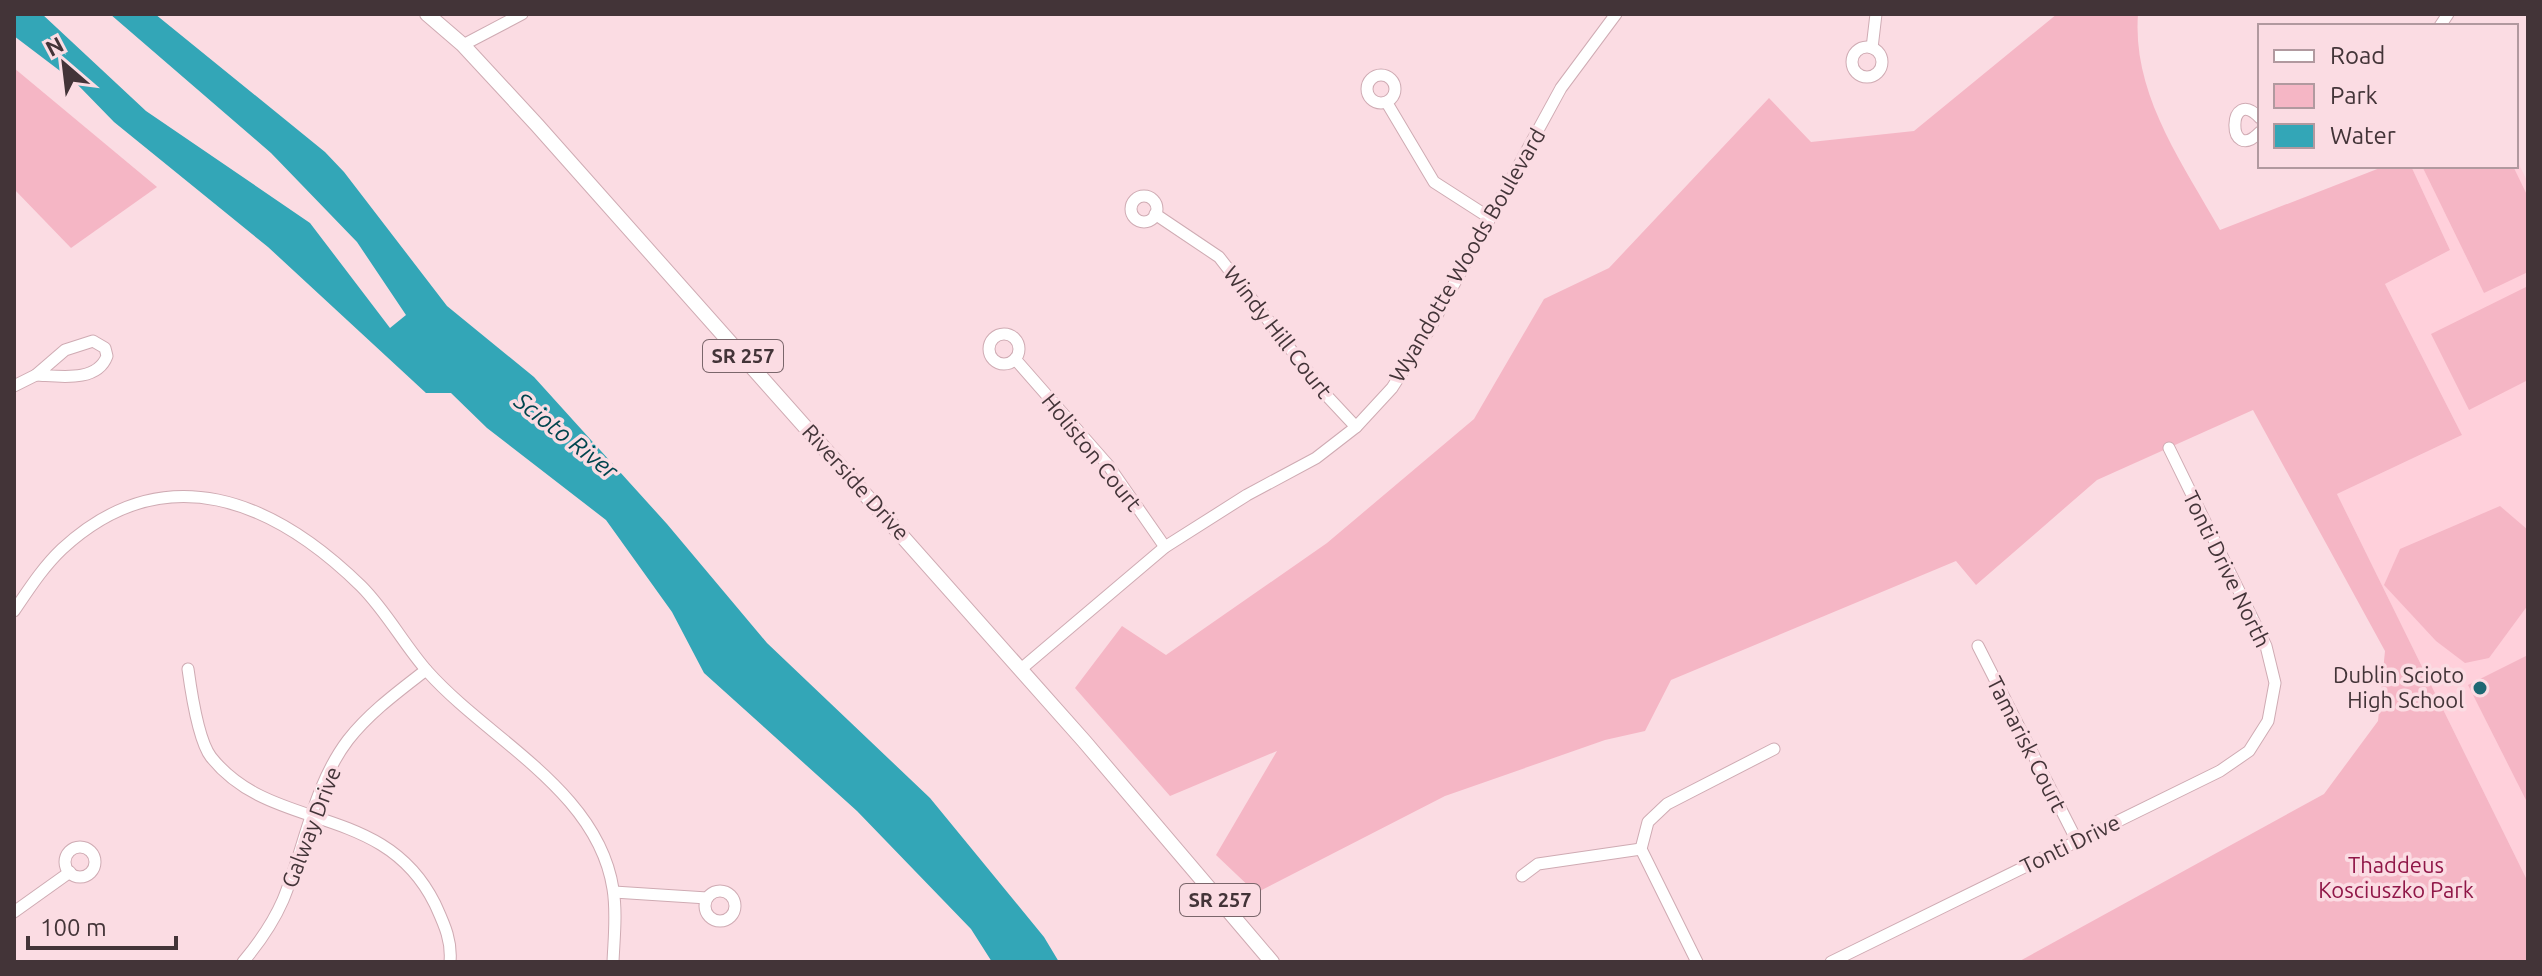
<svg xmlns="http://www.w3.org/2000/svg" width="2542" height="976" viewBox="0 0 2542 976" font-family="Ubuntu,sans-serif">
  <style>
    .built { fill: #ffd0db }
    .green { fill: #f5b6c5 }
    .water { fill: #33a6b7 }
    .lines { fill: none; stroke-linecap: round; stroke-linejoin: round }
    .minor-casing { stroke: #cfabb3; stroke-width: 13 }
    .major-casing { stroke: #cfabb3; stroke-width: 16 }
    .minor { stroke: #fff; stroke-width: 11 }
    .major { stroke: #fff; stroke-width: 14 }
    .poi-dot { fill: #1e6873; stroke: #fbdce3; stroke-width: 3 }
    .labels { text-anchor: middle; stroke-width: 7; stroke-linejoin: round; paint-order: stroke }
    .shield { fill: #fbdce3; stroke: #7a666b; stroke-width: 2 }
    .shield-label { font-size: 20px; font-weight: bold; fill: #433438 }
    .street-label { font-size: 22px; fill: #433438; stroke: #fbdce3 }
    .poi-label { font-size: 22px; fill: #433438; stroke: #fbdce3; text-anchor: end }
    .park-label { font-size: 22px; fill: #901748; stroke: #fbdce3 }
    .water-label { font-size: 24px; font-style: italic; fill: #00454e; stroke: #fbdce3 }
  </style>
  <rect width="100%" height="100%" fill="#fbdce3"/>
  <polygon class="built" points="2516,158 2528,183 2528,882 2337,494 2462,435 2385,284 2450,250 2411,166 2516,166"/>
  <g class="green">
    <path d="M2057,14H2138C2132,94 2182,162 2220,230L2385,166H2411L2450,250L2385,284L2462,435L2337,494L2528,882V962H2018L2324,794L2378,721L2385,651L2253,410L2097,480L1976,585L1956,561L1671,680L1645,731L1605,740L1445,796L1256,893L1216,855L1277,751L1170,796L1075,688L1122,626L1166,655L1327,543L1474,419L1544,299L1609,268L1769,98L1811,142L1914,131Z"/>
    <polygon points="14,68 157,187 71,248 14,189"/>
    <polygon points="2422,166 2513,166 2528,197 2528,272 2484,293"/>
    <polygon points="2528,286 2528,380 2469,410 2431,334"/>
    <polygon points="2500,506 2528,530 2528,605 2489,658 2465,663 2436,641 2384,585 2400,549"/>
    <polygon points="2528,655 2528,804 2468,685"/>
  </g>
  <polygon class="water" points="14,14 42,14 146,111 310,223 390,328 406,315 357,242 271,153 110,14 155,14 325,152 344,172 447,306 534,377 667,524 767,643 930,798 1044,937 1059,962 992,962 971,929 857,811 704,673 672,612 606,520 487,428 451,393 426,393 268,247 114,122 76,83 14,36"/>
  <g class="lines">
    <defs>
      <g id="minor">
        <polyline points="2440,26 2448,14"/>
        <polyline points="463,45 522,14"/>
        <circle cx="1867" cy="62" r="15"/>
        <polyline points="1872,48 1876,14"/>
        <circle cx="1381" cy="89" r="14"/>
        <polyline points="1387,103 1434,182 1490,218"/>
        <path d="M2260,118C2227,83 2226,167 2260,132"/>
        <circle cx="1144" cy="209" r="13"/>
        <polyline points="1155,214 1219,257 1327,396 1356,427"/>
        <circle cx="1004" cy="349" r="15"/>
        <path d="M93,341L105,348L107,356C97,383 59,376 36,375L65,350Z"/>
        <polyline points="1015,359 1108,465 1165,547"/>
        <polyline points="14,386 36,375"/>
        <path d="M14,611C29,589 43,567 62,549C165,454 274,501 361,586C387,612 404,645 428,672C489,740 598,791 613,889C617,913 614,938 613,962"/>
        <polyline points="1978,646 2077,841"/>
        <path d="M188,669C191,691 198,740 211,757C272,834 384,801 435,904C444,924 452,940 450,962"/>
        <polyline points="1021,669 1165,547 1247,495 1316,458 1356,427 1392,388 1429,330 1561,88 1616,14"/>
        <circle cx="80" cy="862" r="15"/>
        <polyline points="1522,876 1538,864 1641,849"/>
        <circle cx="720" cy="906" r="15"/>
        <polyline points="614,892 707,898"/>
        <polyline points="14,912 70,872"/>
        <path d="M243,962C259,943 273,923 283,900C305,847 313,786 348,740C370,712 399,691 426,670"/>
        <polyline points="1697,962 1641,849 1648,822 1667,804 1774,749"/>
        <polyline points="1831,962 2220,771 2249,751 2268,721 2275,683 2266,646 2169,448"/>
      </g>
      <polyline id="major" points="427,14 463,45 537,125 1084,741 1272,962"/>
    </defs>
    <use href="#minor" class="minor-casing"/>
    <use href="#major" class="major-casing"/>
    <use href="#minor" class="minor"/>
    <use href="#major" class="major"/>
  </g>
  <circle class="poi-dot" cx="2480" cy="688" r="8"/>
  <g class="labels">
    <g class="shield">
      <rect x="703" y="340" width="80" height="32" rx="6"/>
      <rect x="1180" y="884" width="80" height="32" rx="6"/>
    </g>
    <g class="shield-label">
      <text x="743" y="363">SR 257</text>
      <text x="1220" y="907">SR 257</text>
    </g>
    <g class="street-label">
      <text transform="translate(1467 255) rotate(-60)" y="8">Wyandotte Woods Boulevard</text>
      <text transform="translate(1278 332) rotate(52)" y="8">Windy Hill Court</text>
      <text transform="translate(1092 452) rotate(51)" y="8">Holiston Court</text>
      <text transform="translate(856 482) rotate(48)" y="8">Riverside Drive</text>
      <text transform="translate(2227 569) rotate(64)" y="8">Tonti Drive North</text>
      <text transform="translate(2027 744) rotate(63)" y="8">Tamarisk Court</text>
      <text transform="translate(311 827) rotate(-69)" y="8">Galway Drive</text>
      <text transform="translate(2070 844) rotate(-26)" y="8">Tonti Drive</text>
    </g>
    <g class="poi-label">
      <text x="2464" y="683">Dublin Scioto<tspan x="2464" dy="25">High School</tspan></text>
    </g>
    <g class="park-label">
      <text x="2396" y="873">Thaddeus<tspan x="2396" dy="25">Kosciuszko Park</tspan></text>
    </g>
    <g class="water-label">
      <text transform="translate(566 436) rotate(38)" y="8">Scioto River</text>
    </g>
  </g>
  <rect width="2542" height="976" fill="none" stroke="#433438" stroke-width="32"/>
  <rect x="2258" y="24" width="260" height="144" fill="#fbdce3" stroke="#b1999f" stroke-width="2"/>
  <rect x="2274" y="50" width="40" height="12" fill="#ffffff" stroke="#b1999f" stroke-width="2"/>
  <text x="2330" y="64" font-size="24" fill="#433438">Road</text>
  <rect x="2274" y="84" width="40" height="24" fill="#f5b6c5" stroke="#b1999f" stroke-width="2"/>
  <text x="2330" y="104" font-size="24" fill="#433438">Park</text>
  <rect x="2274" y="124" width="40" height="24" fill="#33a6b7" stroke="#b1999f" stroke-width="2"/>
  <text x="2330" y="144" font-size="24" fill="#433438">Water</text>
  <g transform="translate(64 64) rotate(332)" stroke="#fbdce3" stroke-width="6" paint-order="stroke">
  <path d="M0-6L14 30L0 20L-14 30Z" fill="#433438"/>
  <text y="-12" font-size="22" font-weight="bold" text-anchor="middle" fill="#433438">N</text>
  </g>
  <path d="M28 936v12h148v-12" fill="none" stroke="#433438" stroke-width="4"/>
  <text x="40" y="936" font-size="24" fill="#433438" stroke="#fbdce3" stroke-width="6" paint-order="stroke">100 m</text>
</svg>
